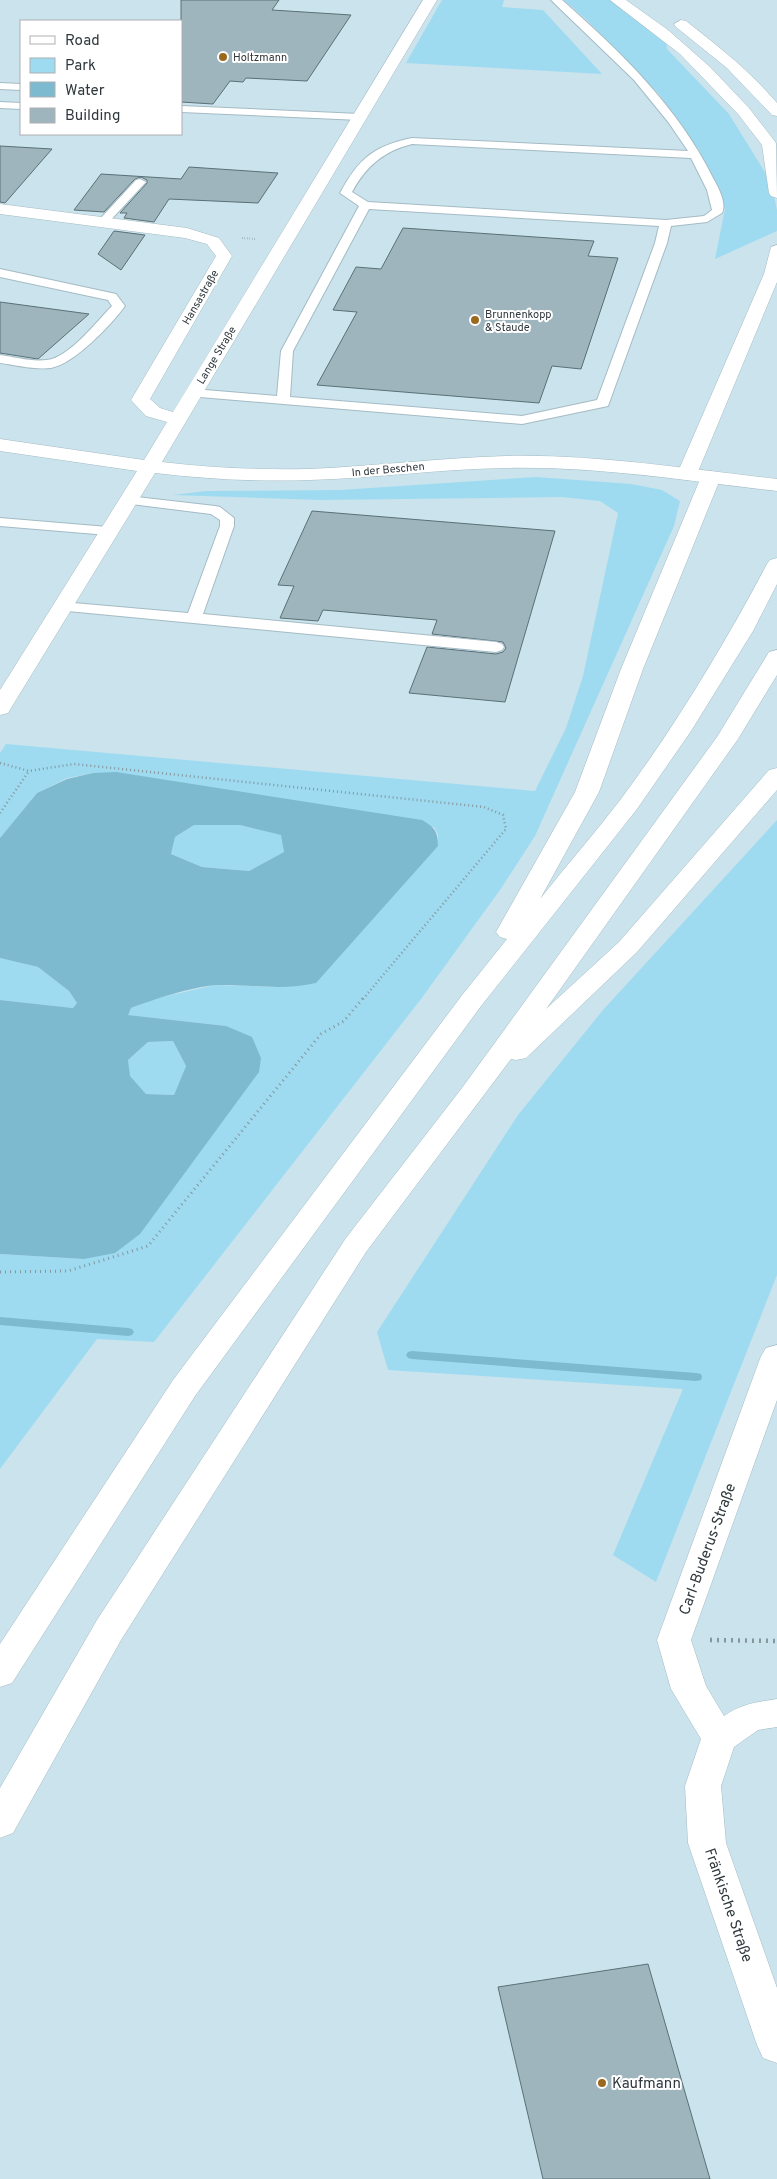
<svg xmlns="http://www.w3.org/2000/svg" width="777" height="2179" viewBox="0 0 777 2179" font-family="Overpass,sans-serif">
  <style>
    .green { fill: #9edbf1 }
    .water { fill: #7dbad0; fill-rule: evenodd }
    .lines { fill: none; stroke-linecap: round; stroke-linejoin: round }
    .stream { fill: #7dbad0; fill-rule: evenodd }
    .building { fill: #9eb5be; stroke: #5a7077 }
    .lane-casing { stroke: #a4bbc4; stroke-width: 2 }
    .street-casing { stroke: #a4bbc4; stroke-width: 1 }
    .highway-casing { stroke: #a4bbc4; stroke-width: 1 }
    .path-far3 { stroke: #85969d; stroke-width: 2; stroke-dasharray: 0.5 2; stroke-linecap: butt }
    .path-far2 { stroke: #85969d; stroke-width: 2.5; stroke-dasharray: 1 3; stroke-linecap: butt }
    .path-far1 { stroke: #85969d; stroke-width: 3; stroke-dasharray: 1 4; stroke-linecap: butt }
    .path { stroke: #85969d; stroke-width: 4.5; stroke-dasharray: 2 5; stroke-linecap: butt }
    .lane { fill: #fff; fill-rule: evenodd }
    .street { fill: #fff; fill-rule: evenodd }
    .highway { fill: #fff; fill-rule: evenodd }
    .poi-dot { fill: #9b691e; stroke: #fff; stroke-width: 2 }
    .labels { text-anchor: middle; stroke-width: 4; stroke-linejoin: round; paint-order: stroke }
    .far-poi-label { font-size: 11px; fill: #2f383c; stroke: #fff; text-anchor: start }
    .far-street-label { font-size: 11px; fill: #2f383c; stroke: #fff }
    .near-street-label { font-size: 15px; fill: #2f383c; stroke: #fff }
    .near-poi-label { font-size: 15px; fill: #2f383c; stroke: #fff; text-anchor: start }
  </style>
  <rect width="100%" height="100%" fill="#cbe3ec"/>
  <g class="green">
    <polygon points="442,0 504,0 502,7 543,10 602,74 406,63"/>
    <polygon points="564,0 617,0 666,36 667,49 729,114 771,182 777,210 777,231 715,259 725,209 699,150 659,94 588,21"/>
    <polygon points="536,477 631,484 662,490 680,501 674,526 535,836 500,890 421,999 154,1342 97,1339 0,1469 0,1254 84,1259 226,1026 127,1015 131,1008 158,998 215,985 276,987 438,846 438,834 434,827 93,773 67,778 37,793 0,838 0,753 6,744 535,791 566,728 583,676 618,513 600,501 561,497 319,500 173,495 206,491 340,490"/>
    <polygon points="777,820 777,1275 656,1582 613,1555 683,1389 388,1370 377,1332 518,1115 603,1010"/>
    <polygon points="194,825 240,825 282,835 284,852 249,871 202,867 171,854 175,837"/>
    <polygon points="0,958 38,967 69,991 77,1003 73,1008 0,1000"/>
    <polygon points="173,1041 186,1066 174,1095 146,1094 129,1076 128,1060 148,1042"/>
  </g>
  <path class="water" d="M116,772L422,820C434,827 438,831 438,846L316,983C283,991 250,984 216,985C191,987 155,999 131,1008L128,1015L226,1026L252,1037L261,1058L259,1072L140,1234L115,1253L84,1259L0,1254V1000L73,1008L77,1003L69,991L38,967L0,958V838L37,793L67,779L93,773ZM194,825H240L281,835L284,852L249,871L202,867L171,854L175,837ZM173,1041L186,1066L174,1095L146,1094L130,1076L128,1060L148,1042Z"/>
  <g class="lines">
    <g class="stream">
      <polygon points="0,1317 128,1328 132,1329 134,1332 132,1335 128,1336 0,1325"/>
      <polygon points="412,1351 696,1373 701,1374 702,1377 701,1380 696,1381 412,1359 408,1358 406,1355 408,1352"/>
    </g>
  </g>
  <g class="building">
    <polygon points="181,0 279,0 272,10 351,15 307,81 246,78 243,82 230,81 213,104 181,102"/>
    <polygon points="0,146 52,149 5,203 0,202"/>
    <polygon points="189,167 278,173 258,203 169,199 154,222 124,218 127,213 120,213 147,183 147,180 141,177 135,179 104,212 74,210 101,174 181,179"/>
    <polygon points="403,228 594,241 588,256 618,258 581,369 552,366 539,403 317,385 357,312 333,310 356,267 381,269"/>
    <polygon points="114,231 145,235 121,270 98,254"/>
    <polygon points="0,302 89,314 38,359 0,353"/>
    <polygon points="312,511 555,531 505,702 409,693 427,647 496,654 503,652 506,648 503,642 432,634 437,620 323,610 318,621 280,618 294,586 278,585"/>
    <polygon points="648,1964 710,2179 543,2179 498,1987"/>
  </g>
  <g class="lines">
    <defs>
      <g id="lane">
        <path d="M551,0H562C621,52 678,107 713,178C718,187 727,203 722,213L707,222L671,226L667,243L608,406L522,424L188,396L186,393L193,389L277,396L281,351L359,206L340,193C359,158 374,146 412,138L688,151L669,123L634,80ZM412,144L691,158L707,190L712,210L704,216L666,220L368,202L352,192C366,166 384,151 412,144ZM369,209L659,226L655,243L597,400L522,416L290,397L293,351Z"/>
        <polygon points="0,83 21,84 21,90 0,89"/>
        <polygon points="0,102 21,103 21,109 0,108"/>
        <polygon points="181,106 360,114 365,117 360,120 181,112"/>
        <polygon points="140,179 146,182 107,224 99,224 97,222 99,220 136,180"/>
        <path d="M0,269L116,294L125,306C111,325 74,364 51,368C34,370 16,365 0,363V355C15,357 31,362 47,360C69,358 97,321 112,306L108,300L0,277Z"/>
        <polygon points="128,496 215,506 220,507 234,518 234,526 203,614 496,642 502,644 504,647 502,650 496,652 57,610 54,607 57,604 62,602 188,613 220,526 220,520 211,514 123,503 121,500"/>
        <polygon points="0,518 108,527 113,528 115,531 113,534 108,535 0,526"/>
      </g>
      <g id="street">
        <path d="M423,0H437L162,462C211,468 260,470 309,469C375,466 440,458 506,456C596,454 687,469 777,479V491C687,481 597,466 506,468C440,469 375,478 310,480C258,482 206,479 155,473L11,708L8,713L0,715V690L137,471L0,451V439L144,460L167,422L146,416L131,400L216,256L207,244L185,238L0,214V204L187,228L219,238L232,256L150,399L160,408L173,412Z"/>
        <path d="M777,1345V1400L691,1640L706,1686L724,1716C741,1704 757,1702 777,1699V1727L758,1730L734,1747L721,1786L726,1843L777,1988V2063L763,2058L757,2045L688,1843L685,1786L701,1739L671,1689L657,1640L761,1356L766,1348Z"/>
      </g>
      <g id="highway">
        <polygon points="610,0 626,0 668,30 710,67 749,108 776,143 777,198 771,196 769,193 762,145 738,114 680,54"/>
        <path d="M681,20L686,21C718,46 750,71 777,103V116L772,115L727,68L676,27L674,24Z"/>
        <polygon points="777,245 777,282 697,474 694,478 687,480 680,478 677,474 764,274 771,247"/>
        <path d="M711,471L718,473L721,477L643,669L599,792L540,899C567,865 595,833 621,799C676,725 724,645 767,564L770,560L777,558V584L753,631L691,731L637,809L481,1006L195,1396L12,1683L0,1687V1644L173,1380L463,994L507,939L500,937L496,932L575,792L621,669L701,477L704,473Z"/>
        <polygon points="777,650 777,675 738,739 546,1009 619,942 769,770 777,768 777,790 637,952 526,1058 516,1060 511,1059 366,1252 121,1640 13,1833 0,1838 0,1788 97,1620 346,1238 462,1088 717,737 769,652"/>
      </g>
    </defs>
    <use href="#lane" class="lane-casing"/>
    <use href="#street" class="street-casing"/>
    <use href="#highway" class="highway-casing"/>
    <polyline class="path-far3" points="242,238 256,239"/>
    <g class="path-far2">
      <polyline points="0,763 29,771 74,764 484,807 503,815 506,829 363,999"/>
      <polyline points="0,813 29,771"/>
    </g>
    <polyline class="path-far1" points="0,1272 68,1271 148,1246 321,1034 344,1021 364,997"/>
    <polyline class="path" points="710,1640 777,1641"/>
    <use href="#lane" class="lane"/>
    <use href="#street" class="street"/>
    <use href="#highway" class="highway"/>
  </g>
  <g class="poi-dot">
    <circle cx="223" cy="57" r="5"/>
    <circle cx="475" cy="320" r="5"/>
    <circle cx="602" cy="2083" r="5"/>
  </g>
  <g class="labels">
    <g class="far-poi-label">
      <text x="233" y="61">Holtzmann</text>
      <text x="485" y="318">Brunnenkopp<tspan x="485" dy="13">&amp; Staude</tspan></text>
    </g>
    <g class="far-street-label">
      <text transform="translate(200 297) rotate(-60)" y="4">Hansastraße</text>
      <text transform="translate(216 355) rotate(-59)" y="4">Lange Straße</text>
      <text transform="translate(388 469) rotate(-5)" y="4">In der Beschen</text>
    </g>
    <g class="near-street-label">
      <text transform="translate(707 1549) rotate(-70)" y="5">Carl-Buderus-Straße</text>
      <text transform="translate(729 1905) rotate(71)" y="5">Fränkische Straße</text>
    </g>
    <g class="near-poi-label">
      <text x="612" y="2088">Kaufmann</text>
    </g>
  </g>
  <rect x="20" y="20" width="162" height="115" fill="#ffffff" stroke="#acafb1"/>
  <rect x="30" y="36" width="25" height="8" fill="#ffffff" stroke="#acafb1"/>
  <text x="65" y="45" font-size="15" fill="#2f383c">Road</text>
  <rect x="30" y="58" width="25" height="15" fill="#9edbf1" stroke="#acafb1"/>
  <text x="65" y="70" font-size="15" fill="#2f383c">Park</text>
  <rect x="30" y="82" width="25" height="15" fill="#7dbad0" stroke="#acafb1"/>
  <text x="65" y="95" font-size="15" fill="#2f383c">Water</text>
  <rect x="30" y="108" width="25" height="15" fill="#9eb5be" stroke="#acafb1"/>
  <text x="65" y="120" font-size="15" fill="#2f383c">Building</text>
</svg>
